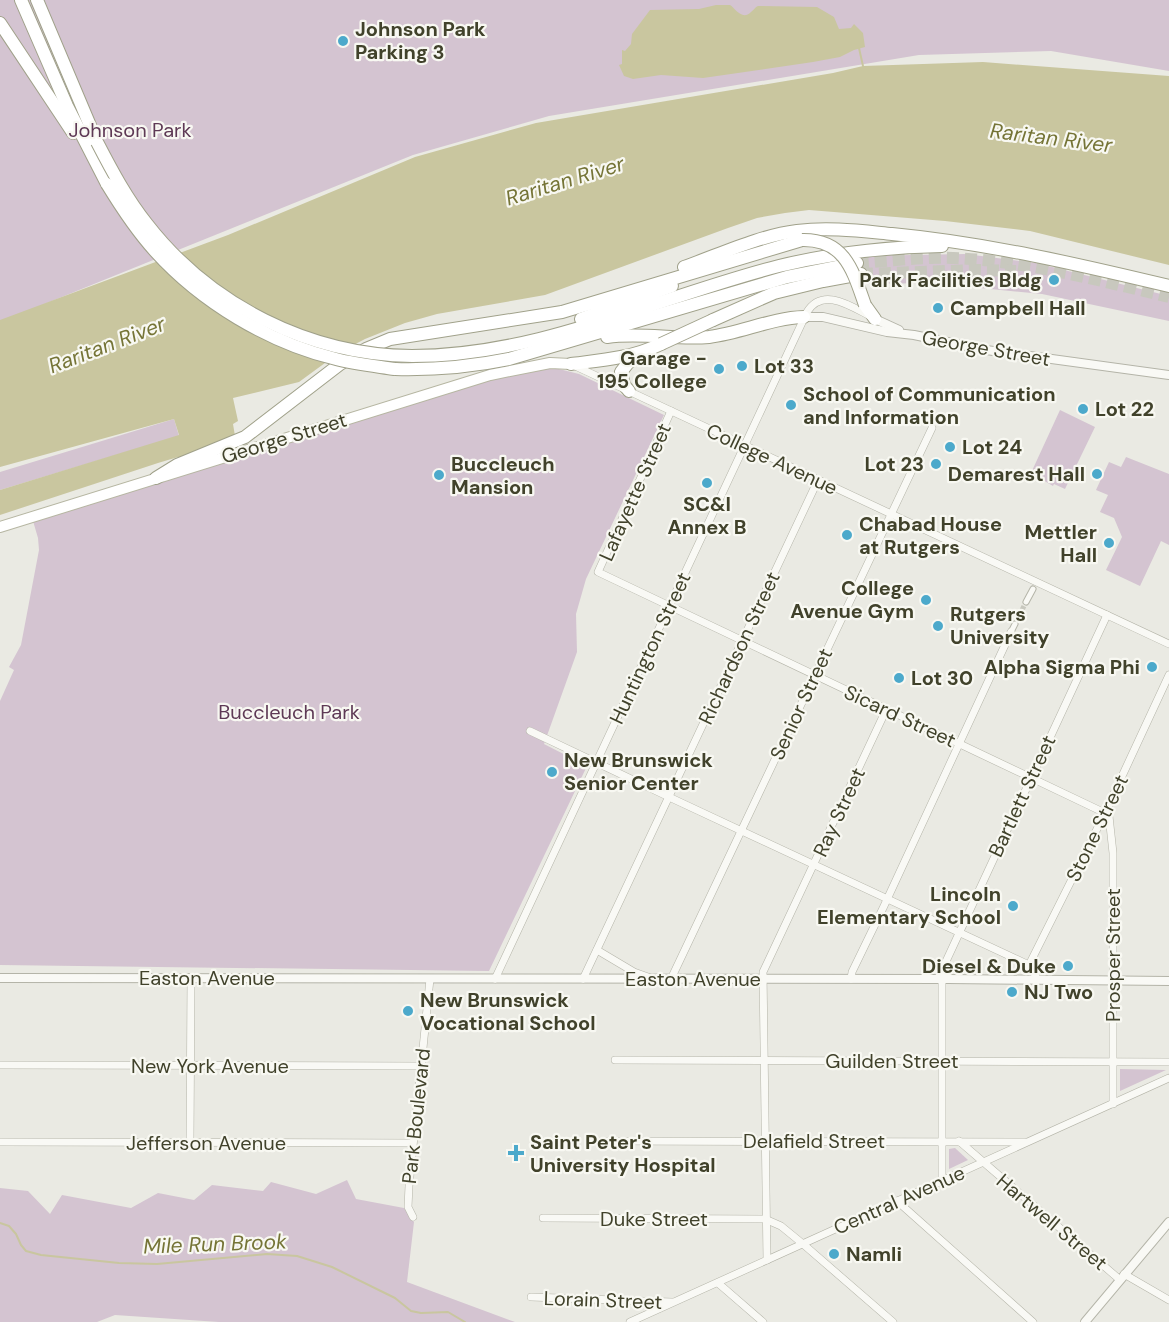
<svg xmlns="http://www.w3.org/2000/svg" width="1169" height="1322" viewBox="0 0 1169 1322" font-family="'DM Sans',sans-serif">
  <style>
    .green { fill: #d4c4d1 }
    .water { fill: #c9c69f }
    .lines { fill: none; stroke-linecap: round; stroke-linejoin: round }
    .stream { stroke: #c9c69f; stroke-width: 2 }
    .pedestrian-tunnel { stroke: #c8c8be; stroke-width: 5; stroke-dasharray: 5 2.5; stroke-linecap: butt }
    .motorway-tunnel { stroke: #c8c8be; stroke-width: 12; stroke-dasharray: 12 6; stroke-linecap: butt }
    .pedestrian-casing { stroke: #b4b4a8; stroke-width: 7 }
    .minor-casing { stroke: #b4b4a8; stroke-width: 8 }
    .tertiary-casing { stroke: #b4b4a8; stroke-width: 10 }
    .primary-casing { stroke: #b6b6a2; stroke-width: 12 }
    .motorway-casing { stroke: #a0a18a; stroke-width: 14 }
    .pedestrian { stroke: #f9f9f5; stroke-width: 5 }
    .minor { stroke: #f9f9f5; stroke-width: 7 }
    .tertiary { stroke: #f9f9f5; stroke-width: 8 }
    .primary { stroke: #fff; stroke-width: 10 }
    .motorway { stroke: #fff; stroke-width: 12 }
    .motorway-bridge-casing { stroke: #a0a18a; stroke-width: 14; stroke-linecap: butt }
    .motorway-bridge { stroke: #fff; stroke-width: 12 }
    .poi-dot { fill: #4ca9cb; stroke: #f8f8f2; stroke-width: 2 }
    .labels { text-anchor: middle; stroke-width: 4.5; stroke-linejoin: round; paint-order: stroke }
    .poi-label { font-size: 20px; font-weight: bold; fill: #41422b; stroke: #f8f8f2; text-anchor: start }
    .park-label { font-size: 20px; fill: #5e3955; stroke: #f8f8f2 }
    .street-label { font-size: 20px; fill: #41422b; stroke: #f8f8f2 }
    .water-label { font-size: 21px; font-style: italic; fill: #757436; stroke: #f8f8f2 }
  </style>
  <rect width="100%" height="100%" fill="#eaeae3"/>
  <g class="green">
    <polygon points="0,0 1169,0 1169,71 1051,51 919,55 549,116 413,155 0,322"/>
    <polygon points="966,254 1036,263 1169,296 1169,321 1042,294 930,283 869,284 858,256"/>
    <polygon points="555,368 579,374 664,415 586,579 576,614 577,652 544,744 587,766 489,971 0,965 0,701 14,670 9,667 21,645 39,550 38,538 33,521 494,378 532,370"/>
    <polygon points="1060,410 1095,427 1065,489 1054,484 1053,486 1031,473"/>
    <polygon points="174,419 179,436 0,490 0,472"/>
    <polygon points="1126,457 1169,474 1169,545 1161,541 1140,586 1106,570 1122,537 1114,518 1100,512 1108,495 1096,490 1109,462 1121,467"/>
    <polygon points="1120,1069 1166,1070 1120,1091"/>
    <polygon points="955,1148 968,1160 949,1169 949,1149"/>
    <polygon points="347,1180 356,1199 404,1208 414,1222 407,1282 515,1322 219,1322 115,1315 97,1322 0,1322 0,1188 28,1191 50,1214 62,1195 131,1208 158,1193 194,1200 212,1185 263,1191 271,1182 316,1194"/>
  </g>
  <g class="water">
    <path d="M716,5H730C735,8 742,21 751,12C754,10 755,7 758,6L817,7L834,17L839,29L851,28L854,24L863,33L865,47L854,50L840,57L813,62L703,78L661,75L633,79L624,76L619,65L622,64V50L625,51L631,44L632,34L650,10L699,9Z"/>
    <polygon points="983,62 1169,76 1169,265 1030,231 945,221 834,212 809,210 785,213 757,218 728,228 545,295 437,314 405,323 365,339 340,352 299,382 233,398 238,421 233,424 235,436 182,459 178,457 158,463 0,515 0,490 179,435 174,419 0,467 0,320 228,235 415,157 536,123 833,73 863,66"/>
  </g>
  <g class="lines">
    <g class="stream">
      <polyline points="859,48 863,66"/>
      <polyline points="0,1223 9,1226 16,1234 21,1245 26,1251 41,1255 119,1263 157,1264 267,1254 297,1256 332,1267 395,1298 411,1311 421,1313 448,1312 465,1322"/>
    </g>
    <polyline class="pedestrian-tunnel" points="1015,624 1026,602"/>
    <g class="motorway-tunnel">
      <path d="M857,263C888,261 921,257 953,258C1026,261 1098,280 1169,297"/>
      <polyline points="861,274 977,270 1016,271"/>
    </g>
    <defs>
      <g id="pedestrian">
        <polyline points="1026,602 1033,589"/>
        <polyline points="1011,632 1015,624"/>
      </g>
      <g id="minor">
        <polyline points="573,365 1169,644"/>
        <polyline points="671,411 598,572 1105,813"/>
        <polyline points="530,731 669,797 1029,965"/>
        <polyline points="1108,807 1113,853 1113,1104"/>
        <polyline points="597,950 634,972 648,977"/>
        <path d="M495,979L807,312C823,286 852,307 872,317"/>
        <polyline points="583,979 818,480"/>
        <polyline points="671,979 932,428"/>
        <polyline points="851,979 852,972 884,906 1011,632"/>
        <polyline points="1038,980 1029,965 1104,815 1169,675"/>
        <polyline points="615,1060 1169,1062"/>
        <polyline points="0,1065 420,1066"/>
        <polyline points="602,1141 1025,1142"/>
        <polyline points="959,1141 1119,1279"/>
        <polyline points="0,1142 412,1143"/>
        <polyline points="190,1143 191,978"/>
        <polyline points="942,1181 942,970 1107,615"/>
        <polyline points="897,1201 1033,1322"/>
        <polyline points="413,1217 408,1207 409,1186 430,979"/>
        <polyline points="543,1218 765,1219 781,1226 803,1244 893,1322"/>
        <polyline points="767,1260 763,972 886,710"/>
        <polyline points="1124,1274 1169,1300"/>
        <polyline points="718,1283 763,1322"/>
        <polyline points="531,1297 672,1302"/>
        <polyline points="630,1322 1169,1078"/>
      </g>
      <g id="tertiary">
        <polyline points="804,317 823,317 887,332 914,335 986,350 1169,375"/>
        <polyline points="875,319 899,330"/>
        <polyline points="0,978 948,979 1169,981"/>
        <polyline points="1085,1322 1169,1222"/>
      </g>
      <polyline id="primary" points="0,527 490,375 550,363 571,364"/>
      <g id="motorway">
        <polyline points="21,0 67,106 107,184"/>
        <polyline points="37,0 97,142"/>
        <polyline points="0,23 73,133"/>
        <path d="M684,267C721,254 758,236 797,231C829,227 860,231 892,234C986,243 1077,264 1169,286"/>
        <polyline points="865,305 875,319"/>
        <polyline points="581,319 672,286"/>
        <polyline points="713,320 774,293 823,281 861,274"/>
        <path d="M607,337C641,332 675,340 709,337C742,333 771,318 804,317"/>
        <path d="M412,356C540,356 657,297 779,266C833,253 886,247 942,246"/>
        <path d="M571,364C603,360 632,358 661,344"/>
        <path d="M395,369C434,370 470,367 509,359L787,277L857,263"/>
        <polyline points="629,391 624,385 621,372 628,363 637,357"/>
        <polyline points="156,478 177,465 245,437 340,364 366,349 390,339 562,312 802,240"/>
      </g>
    </defs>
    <use href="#pedestrian" class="pedestrian-casing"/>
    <use href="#minor" class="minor-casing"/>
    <use href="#tertiary" class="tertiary-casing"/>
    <use href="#primary" class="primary-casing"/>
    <use href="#motorway" class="motorway-casing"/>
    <use href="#pedestrian" class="pedestrian"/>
    <use href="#minor" class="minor"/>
    <use href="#tertiary" class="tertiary"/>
    <use href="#primary" class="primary"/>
    <use href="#motorway" class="motorway"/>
    <defs>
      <g id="motorway-bridge">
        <path d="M97,142C112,171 127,199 147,224C210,305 309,355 412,356"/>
        <path d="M107,184C121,207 136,230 155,251C201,302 269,343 336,359C355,364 375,366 395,369"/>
        <path d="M802,240C845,239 853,271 865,305"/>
        <polyline points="661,344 713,320"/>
      </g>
    </defs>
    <use href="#motorway-bridge" class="motorway-bridge-casing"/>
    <use href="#motorway-bridge" class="motorway-bridge"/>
  </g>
  <g class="poi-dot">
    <circle cx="343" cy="41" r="6"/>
    <circle cx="1054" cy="280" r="6"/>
    <circle cx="938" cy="308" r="6"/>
    <circle cx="742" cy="366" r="6"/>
    <circle cx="719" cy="369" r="6"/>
    <circle cx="791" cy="405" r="6"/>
    <circle cx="1083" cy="409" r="6"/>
    <circle cx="950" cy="447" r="6"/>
    <circle cx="936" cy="464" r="6"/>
    <circle cx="1097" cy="474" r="6"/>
    <circle cx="439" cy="475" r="6"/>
    <circle cx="707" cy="483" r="6"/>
    <circle cx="847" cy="535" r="6"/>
    <circle cx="1109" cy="543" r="6"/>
    <circle cx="926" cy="600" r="6"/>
    <circle cx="938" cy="626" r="6"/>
    <circle cx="1152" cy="667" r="6"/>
    <circle cx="899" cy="678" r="6"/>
    <circle cx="552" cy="772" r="6"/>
    <circle cx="1013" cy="906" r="6"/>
    <circle cx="1068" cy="966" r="6"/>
    <circle cx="1012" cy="992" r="6"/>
    <circle cx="408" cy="1011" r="6"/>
    <path d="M513 1144h6v6h6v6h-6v6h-6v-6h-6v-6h6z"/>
    <circle cx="834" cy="1254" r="6"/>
  </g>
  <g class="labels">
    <g class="poi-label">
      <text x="355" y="36">Johnson Park<tspan x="355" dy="23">Parking 3</tspan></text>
      <text x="1042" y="287" text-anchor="end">Park Facilities Bldg</text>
      <text x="950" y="315">Campbell Hall</text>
      <text x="707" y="365" text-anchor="end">Garage -<tspan x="707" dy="23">195 College</tspan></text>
      <text x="754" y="373">Lot 33</text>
      <text x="803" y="401">School of Communication<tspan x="803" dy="23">and Information</tspan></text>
      <text x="1095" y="416">Lot 22</text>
      <text x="962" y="454">Lot 24</text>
      <text x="451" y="471">Buccleuch<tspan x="451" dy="23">Mansion</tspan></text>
      <text x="924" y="471" text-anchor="end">Lot 23</text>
      <text x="1085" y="481" text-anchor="end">Demarest Hall</text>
      <text x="707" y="511" text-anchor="middle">SC&amp;I<tspan x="707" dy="23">Annex B</tspan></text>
      <text x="859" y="531">Chabad House<tspan x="859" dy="23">at Rutgers</tspan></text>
      <text x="1097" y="539" text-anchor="end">Mettler<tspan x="1097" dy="23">Hall</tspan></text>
      <text x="914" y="595" text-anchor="end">College<tspan x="914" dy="23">Avenue Gym</tspan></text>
      <text x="950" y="621">Rutgers<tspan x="950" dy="23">University</tspan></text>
      <text x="1140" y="674" text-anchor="end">Alpha Sigma Phi</text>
      <text x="911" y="685">Lot 30</text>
      <text x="564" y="767">New Brunswick<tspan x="564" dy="23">Senior Center</tspan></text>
      <text x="1001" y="901" text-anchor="end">Lincoln<tspan x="1001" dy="23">Elementary School</tspan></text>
      <text x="1056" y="973" text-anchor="end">Diesel &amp; Duke</text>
      <text x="1024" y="999">NJ Two</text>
      <text x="420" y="1007">New Brunswick<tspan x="420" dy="23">Vocational School</tspan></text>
      <text x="530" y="1149">Saint Peter's<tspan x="530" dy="23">University Hospital</tspan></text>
      <text x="846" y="1261">Namli</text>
    </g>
    <g class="park-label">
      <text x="130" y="137">Johnson Park</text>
      <text x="289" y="719">Buccleuch Park</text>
    </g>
    <g class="street-label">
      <text transform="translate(986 348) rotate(10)" y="7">George Street</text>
      <text transform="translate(284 438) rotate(-17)" y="7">George Street</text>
      <text transform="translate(772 459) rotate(25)" y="7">College Avenue</text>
      <text transform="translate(635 492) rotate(-66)" y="7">Lafayette Street</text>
      <text transform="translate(650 648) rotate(-65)" y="7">Huntington Street</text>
      <text transform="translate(739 648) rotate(-65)" y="7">Richardson Street</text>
      <text transform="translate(801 704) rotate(-65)" y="7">Senior Street</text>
      <text transform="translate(900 716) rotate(25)" y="7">Sicard Street</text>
      <text transform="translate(1022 796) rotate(-65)" y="7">Bartlett Street</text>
      <text transform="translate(839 812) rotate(-65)" y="7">Ray Street</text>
      <text transform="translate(1097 828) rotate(-64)" y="7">Stone Street</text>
      <text transform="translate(1113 955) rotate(-90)" y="7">Prosper Street</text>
      <text x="207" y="985">Easton Avenue</text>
      <text x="693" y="986">Easton Avenue</text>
      <text x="892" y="1068">Guilden Street</text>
      <text x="210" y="1073">New York Avenue</text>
      <text transform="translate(416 1116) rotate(-84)" y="7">Park Boulevard</text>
      <text x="814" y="1148">Delafield Street</text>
      <text x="206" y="1150">Jefferson Avenue</text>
      <text transform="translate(899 1200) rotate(-24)" y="7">Central Avenue</text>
      <text x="654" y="1226">Duke Street</text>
      <text transform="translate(1052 1222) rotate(40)" y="7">Hartwell Street</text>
      <text transform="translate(603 1300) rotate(2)" y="7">Lorain Street</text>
    </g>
    <g class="water-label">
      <text transform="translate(1051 138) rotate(7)" y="7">Raritan River</text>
      <text transform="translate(565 181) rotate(-17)" y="7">Raritan River</text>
      <text transform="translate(107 345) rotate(-21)" y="7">Raritan River</text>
      <text transform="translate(215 1244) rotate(-2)" y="7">Mile Run Brook</text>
    </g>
  </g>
</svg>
